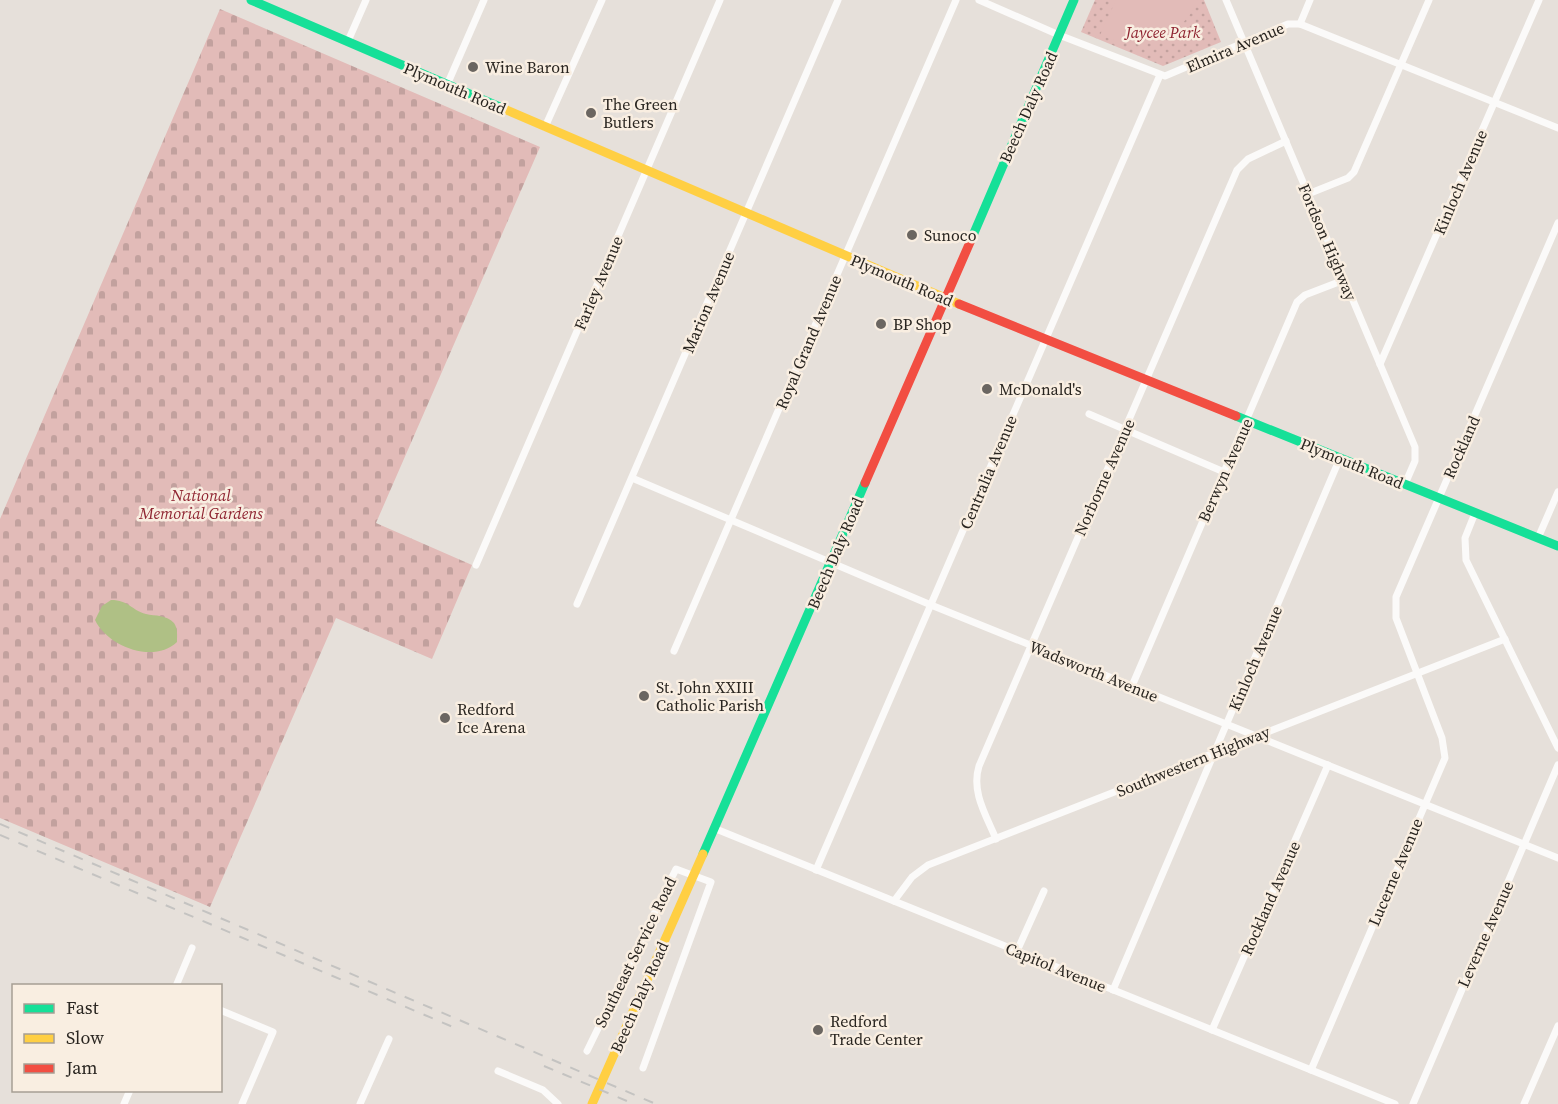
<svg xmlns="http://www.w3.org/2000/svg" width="1558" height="1104" viewBox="0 0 1558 1104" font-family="'Source Serif 4',serif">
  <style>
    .cemetery { fill: url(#cemetery-stones) }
    .park { fill: url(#park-dots) }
    .garden { fill: #e2bbb8 }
    .water { fill: #afc085 }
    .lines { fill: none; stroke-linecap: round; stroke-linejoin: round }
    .street { stroke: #fbfaf9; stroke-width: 7 }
    .fast { stroke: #16e098; stroke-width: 9 }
    .slow { stroke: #ffcf43; stroke-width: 9 }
    .jam { stroke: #f24e42; stroke-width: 9 }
    .rail { stroke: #c4c3c1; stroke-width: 2; stroke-dasharray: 10 10; stroke-linecap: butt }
    .poi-dot { fill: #6b6661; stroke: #f9eee1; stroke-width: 2 }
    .labels { text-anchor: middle; stroke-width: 5; stroke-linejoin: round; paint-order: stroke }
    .park-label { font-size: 16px; font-style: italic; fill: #8f2431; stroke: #f9eee1 }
    .street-label { font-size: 16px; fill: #292520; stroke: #f9eee1 }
    .poi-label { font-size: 16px; fill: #292520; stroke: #f9eee1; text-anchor: start }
  </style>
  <defs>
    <pattern id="cemetery-stones" width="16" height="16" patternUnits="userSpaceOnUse" patternTransform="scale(1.5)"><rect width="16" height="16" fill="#e2bbb8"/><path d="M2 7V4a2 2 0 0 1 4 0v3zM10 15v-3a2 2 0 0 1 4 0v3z" fill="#c2a19e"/></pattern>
    <pattern id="park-dots" width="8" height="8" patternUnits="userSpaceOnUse" patternTransform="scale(1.5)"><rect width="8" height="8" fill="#e2bbb8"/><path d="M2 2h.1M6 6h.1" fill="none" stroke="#c2a19e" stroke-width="1.8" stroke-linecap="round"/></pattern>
  </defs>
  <rect width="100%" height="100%" fill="#e6e0da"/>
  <polygon class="cemetery" points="220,9 540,147 376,523 472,565 432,659 336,618 210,907 0,818 0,519"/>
  <polygon class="park" points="1095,0 1204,0 1221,42 1163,66 1081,32"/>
  <path class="garden" d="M1116,0H1198C1181,40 1138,53 1100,35Z"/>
  <path class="water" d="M111,600C129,600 131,610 146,614C155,616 167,615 174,623C178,629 177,635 177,642C154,664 108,647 95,620L102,606Z"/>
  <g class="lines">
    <g class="street">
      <polyline points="979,0 1059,35 1165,76 1288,24 1300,24 1558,128"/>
      <polyline points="1226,0 1415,447 1415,461 1405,484"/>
      <polyline points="1300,24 1310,0"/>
      <polyline points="348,41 366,0"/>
      <polyline points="447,85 484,0"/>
      <polyline points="545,127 602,0"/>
      <polyline points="1308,194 1348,178 1354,172 1429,0"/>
      <polyline points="1380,364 1539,0"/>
      <polyline points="1089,414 1224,472"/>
      <polyline points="632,478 931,605 1558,858"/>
      <polyline points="1475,513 1465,538 1466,560 1558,748"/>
      <polyline points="1538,538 1558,492"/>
      <polyline points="476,565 720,0"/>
      <polyline points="577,604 838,0"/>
      <polyline points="674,651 956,0"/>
      <polyline points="1132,686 1297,302 1305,295 1344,280"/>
      <polyline points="716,829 1395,1104"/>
      <path d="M996,839C986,815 971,792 979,766L1237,170L1248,159L1286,141"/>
      <polyline points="816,870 1160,75"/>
      <polyline points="894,901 912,877 928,865 1505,639"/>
      <polyline points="1017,951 1044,891"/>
      <polyline points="176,986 192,948"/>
      <polyline points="1113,990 1340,458"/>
      <polyline points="220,1010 273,1032 242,1104"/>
      <polyline points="1212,1030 1328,765"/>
      <polyline points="587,1051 676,869 711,882 643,1068"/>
      <polyline points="1311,1070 1445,758 1442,738 1396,618 1396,597 1558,223"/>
      <polyline points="498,1071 543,1090 558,1104"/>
      <polyline points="124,1104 130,1090"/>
      <polyline points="360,1104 389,1039"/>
      <polyline points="1413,1104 1558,765"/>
      <polyline points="1524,1104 1558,1026"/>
    </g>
    <g class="fast">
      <polyline points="251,0 502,108"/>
      <polyline points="971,240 1074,0"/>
      <polyline points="1236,416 1558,546"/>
      <polyline points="703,854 865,483"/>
    </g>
    <g class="slow">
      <polyline points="502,108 959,304"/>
      <polyline points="592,1104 703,854"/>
    </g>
    <g class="jam">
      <polyline points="959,304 1236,416"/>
      <polyline points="865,483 971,240"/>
    </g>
    <g class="rail">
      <polyline points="0,824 656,1104"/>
      <polyline points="0,835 453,1027"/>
      <polyline points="544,1066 634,1104"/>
    </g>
  </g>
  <g class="poi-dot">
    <circle cx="473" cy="67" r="6"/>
    <circle cx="591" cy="113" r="6"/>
    <circle cx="912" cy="235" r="6"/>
    <circle cx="881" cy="324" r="6"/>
    <circle cx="987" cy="389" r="6"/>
    <circle cx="644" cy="696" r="6"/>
    <circle cx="445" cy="718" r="6"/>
    <circle cx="818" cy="1030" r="6"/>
  </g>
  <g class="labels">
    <g class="park-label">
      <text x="1163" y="38">Jaycee Park</text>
      <text x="201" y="501">National<tspan x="201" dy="18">Memorial Gardens</tspan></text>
    </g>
    <g class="street-label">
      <text transform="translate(1235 47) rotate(-23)" y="6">Elmira Avenue</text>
      <text transform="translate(455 88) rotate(23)" y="6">Plymouth Road</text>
      <text transform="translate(1028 107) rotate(-66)" y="6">Beech Daly Road</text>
      <text transform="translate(1460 182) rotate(-67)" y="6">Kinloch Avenue</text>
      <text transform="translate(1328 242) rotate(67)" y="6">Fordson Highway</text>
      <text transform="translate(902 280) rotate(23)" y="6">Plymouth Road</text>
      <text transform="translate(598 283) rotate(-67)" y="6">Farley Avenue</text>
      <text transform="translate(708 302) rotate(-67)" y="6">Marion Avenue</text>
      <text transform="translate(808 342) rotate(-67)" y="6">Royal Grand Avenue</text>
      <text transform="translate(1461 447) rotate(-66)" y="6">Rockland</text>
      <text transform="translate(1352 463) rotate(22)" y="6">Plymouth Road</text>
      <text transform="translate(1225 470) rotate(-66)" y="6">Berwyn Avenue</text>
      <text transform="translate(988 472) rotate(-67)" y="6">Centralia Avenue</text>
      <text transform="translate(1104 477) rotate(-66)" y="6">Norborne Avenue</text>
      <text transform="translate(835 553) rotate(-67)" y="6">Beech Daly Road</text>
      <text transform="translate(1255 658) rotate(-67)" y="6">Kinloch Avenue</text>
      <text transform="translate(1094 671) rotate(22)" y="6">Wadsworth Avenue</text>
      <text transform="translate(1193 761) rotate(-22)" y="6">Southwestern Highway</text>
      <text transform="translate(1395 872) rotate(-67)" y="6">Lucerne Avenue</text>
      <text transform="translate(1270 898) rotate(-66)" y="6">Rockland Avenue</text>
      <text transform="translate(1485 934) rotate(-66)" y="6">Leverne Avenue</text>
      <text transform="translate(635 952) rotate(-64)" y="6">Southeast Service Road</text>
      <text transform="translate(1056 967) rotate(22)" y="6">Capitol Avenue</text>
      <text transform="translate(639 997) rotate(-66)" y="6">Beech Daly Road</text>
    </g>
    <g class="poi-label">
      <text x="485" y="73">Wine Baron</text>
      <text x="603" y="110">The Green<tspan x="603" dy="18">Butlers</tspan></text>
      <text x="924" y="241">Sunoco</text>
      <text x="893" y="330">BP Shop</text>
      <text x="999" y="395">McDonald's</text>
      <text x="656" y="693">St. John XXIII<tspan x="656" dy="18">Catholic Parish</tspan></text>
      <text x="457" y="715">Redford<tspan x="457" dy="18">Ice Arena</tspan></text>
      <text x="830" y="1027">Redford<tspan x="830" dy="18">Trade Center</tspan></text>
    </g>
  </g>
  <rect x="12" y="984" width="210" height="108" fill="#f9eee1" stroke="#a69e94" stroke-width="1.5"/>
  <rect x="24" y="1004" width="30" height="9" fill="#16e098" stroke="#a69e94" stroke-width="1.5"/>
  <text x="66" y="1014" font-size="18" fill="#292520">Fast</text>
  <rect x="24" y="1034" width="30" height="9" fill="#ffcf43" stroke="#a69e94" stroke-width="1.5"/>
  <text x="66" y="1044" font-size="18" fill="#292520">Slow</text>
  <rect x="24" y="1064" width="30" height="9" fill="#f24e42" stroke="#a69e94" stroke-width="1.5"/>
  <text x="66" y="1074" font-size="18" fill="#292520">Jam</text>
</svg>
